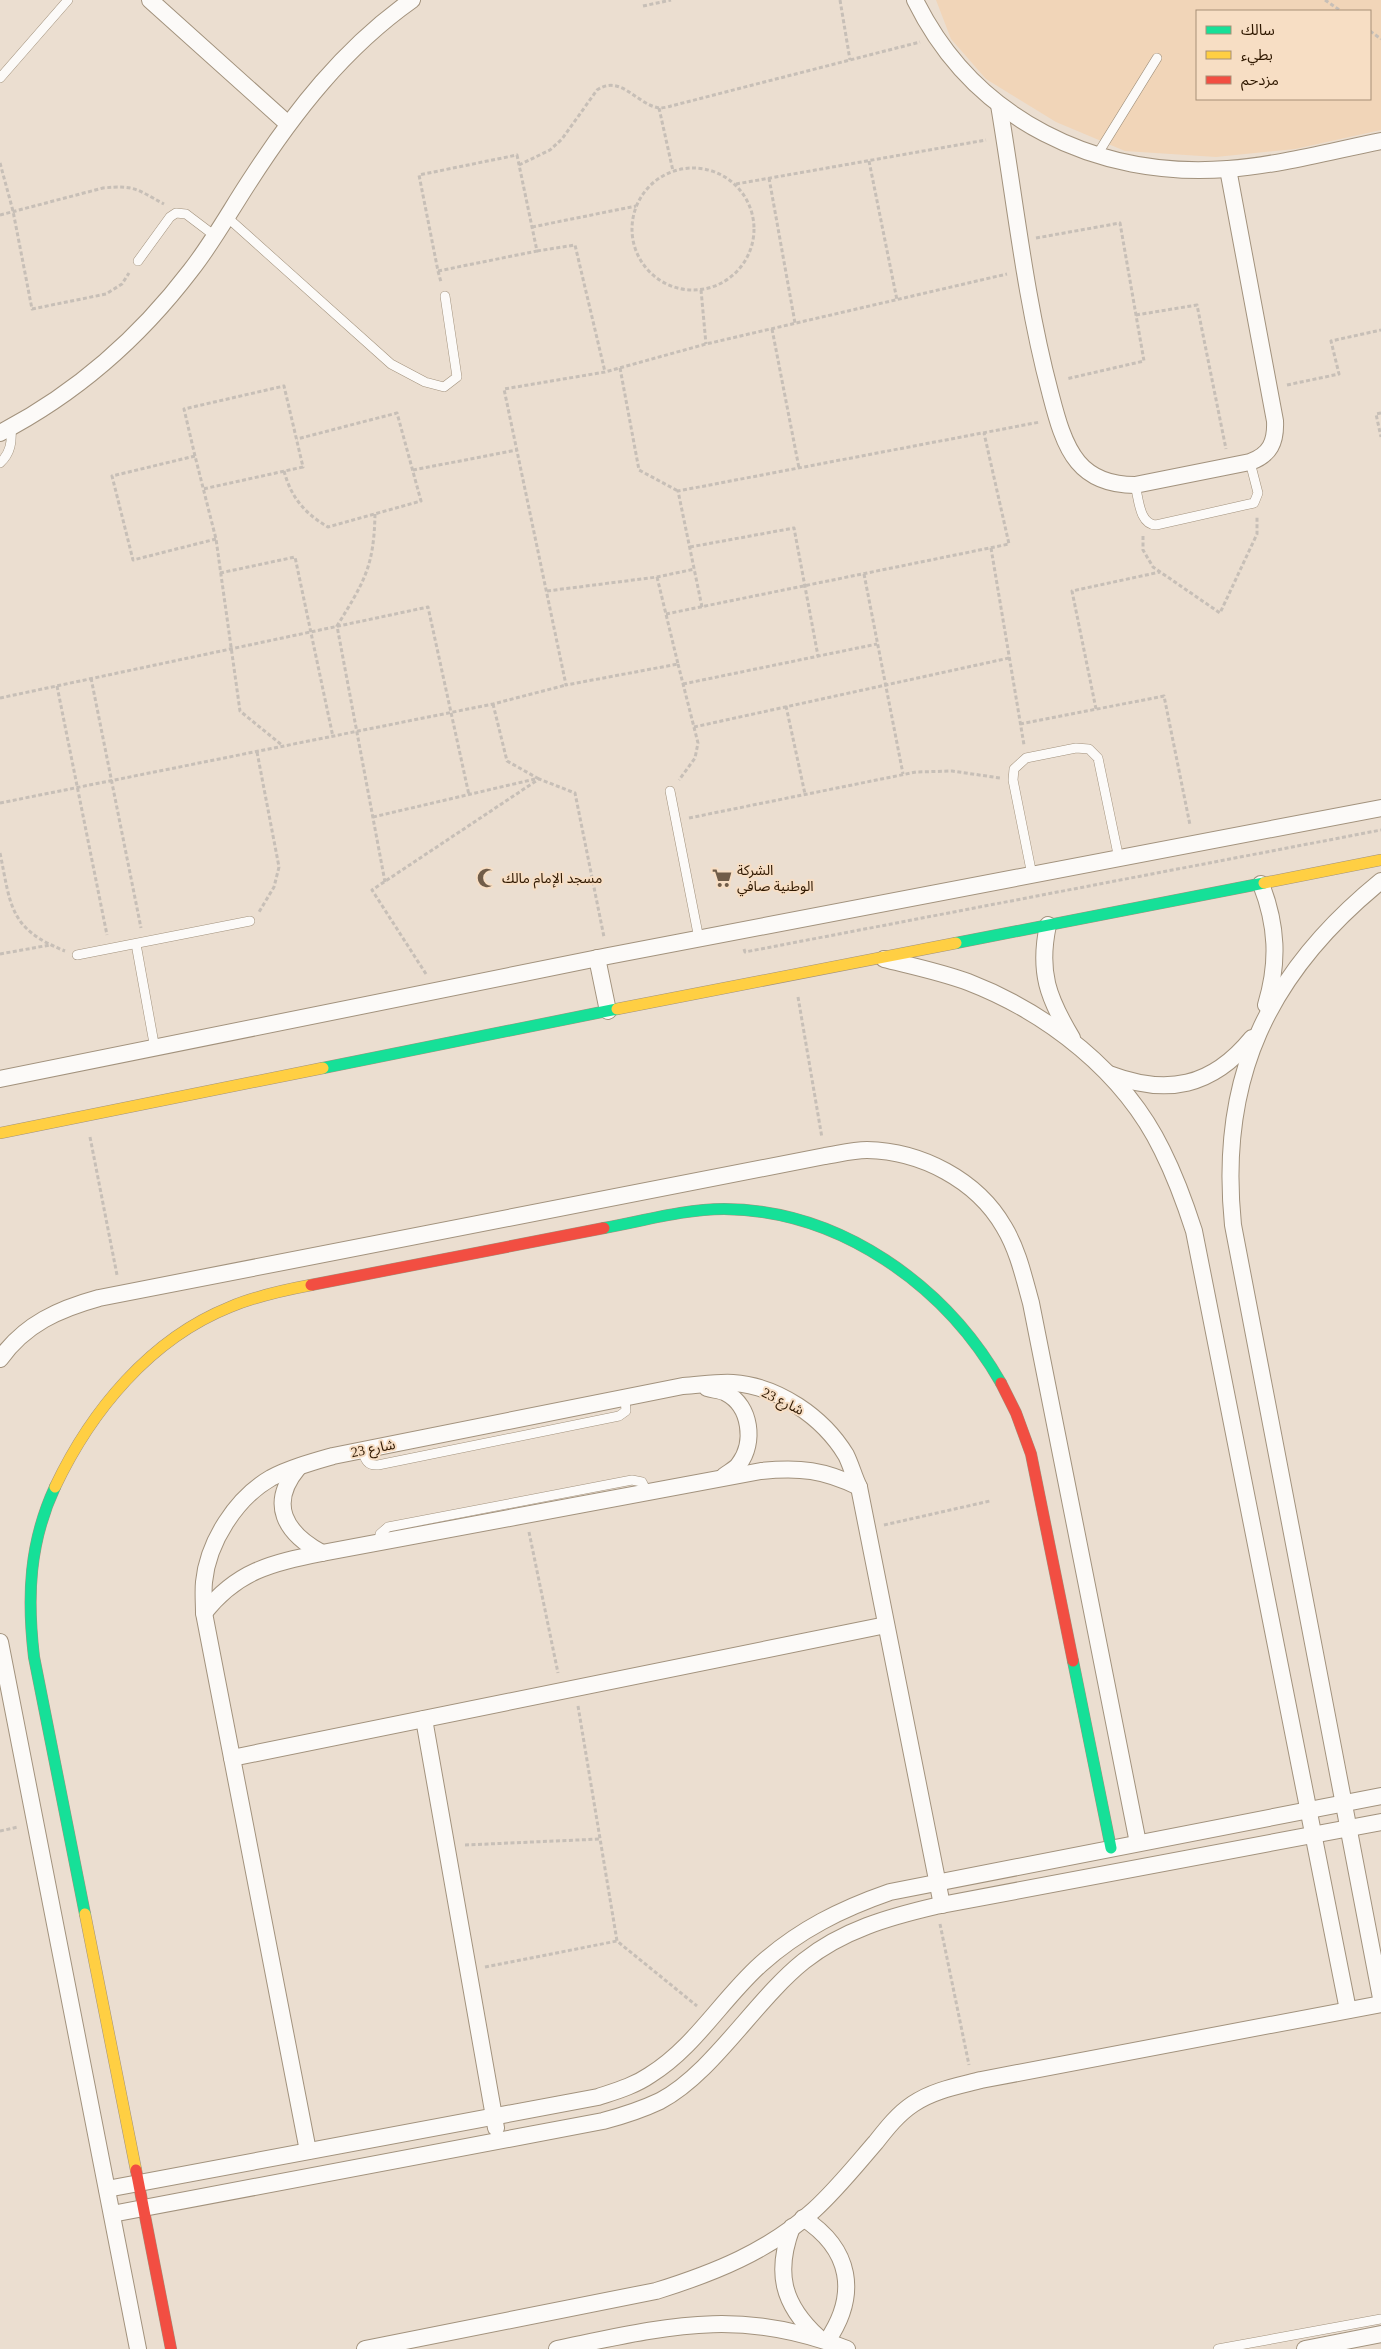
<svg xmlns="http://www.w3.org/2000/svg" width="1381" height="2349" viewBox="0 0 1381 2349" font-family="'Times New Roman','Noto Sans Arabic',serif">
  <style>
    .built { fill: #f1d5b8; fill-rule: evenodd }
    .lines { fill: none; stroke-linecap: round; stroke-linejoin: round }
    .lane-casing { stroke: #a2927d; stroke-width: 10 }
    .street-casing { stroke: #a2927d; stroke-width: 18 }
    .fast-casing { stroke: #a2927d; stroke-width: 12 }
    .slow-casing { stroke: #a2927d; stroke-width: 12 }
    .jam-casing { stroke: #a2927d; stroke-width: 12 }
    .path { stroke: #c7bfb7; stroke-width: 3; stroke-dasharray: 4 2.5; stroke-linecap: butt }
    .lane { stroke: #fcfaf8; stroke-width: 9 }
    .street { stroke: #fcfaf8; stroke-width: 16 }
    .fast { stroke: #16e098; stroke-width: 11 }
    .slow { stroke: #ffcf43; stroke-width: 11 }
    .jam { stroke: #f24e42; stroke-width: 11 }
    .labels { text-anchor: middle; stroke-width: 4; stroke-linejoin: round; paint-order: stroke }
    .poi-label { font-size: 14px; fill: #2f1800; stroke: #f7dec4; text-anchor: start }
    .street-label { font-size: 14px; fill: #2f1800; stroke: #f7dec4 }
  </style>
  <rect width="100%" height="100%" fill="#ebded0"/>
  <path class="built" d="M936,0H1381V130L1295,149L1216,157L1125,151L1056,122L986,79L951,39ZM1197,11H1370V99H1197Z"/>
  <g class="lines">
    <defs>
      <g id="lane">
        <polyline points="0,78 68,0"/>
        <polyline points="1097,155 1157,58"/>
        <polyline points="228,218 391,364 425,382 444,387 457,377 445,296"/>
        <polyline points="138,261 170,217 176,213 186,214 215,236"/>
        <path d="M0,463C11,453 12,441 11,428"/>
        <path d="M1135,485C1139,499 1139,524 1156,525L1254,503L1258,493L1250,462"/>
        <polyline points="670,791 699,939"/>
        <polyline points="1032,875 1013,780 1014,769 1026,758 1076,748 1089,749 1098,758 1119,859"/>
        <polyline points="136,944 155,1049"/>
        <polyline points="77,955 250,921"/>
        <path d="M362,1450C365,1459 367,1466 378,1465L619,1416L626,1411L625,1398"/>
        <polyline points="380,1542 380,1534 388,1527 632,1480 642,1482 647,1492"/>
        <polyline points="1218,2349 1381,2319"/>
      </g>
      <g id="street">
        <polyline points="150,0 288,124"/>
        <path d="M915,0C974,120 1097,179 1228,169C1280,165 1331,151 1381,141"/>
        <path d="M999,105C1015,200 1025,298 1050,392C1056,415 1063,444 1078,462C1093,480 1113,485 1135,485L1250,462C1270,455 1276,442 1275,421L1228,169"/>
        <path d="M0,433C75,394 140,337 191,270C213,242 230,211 249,182C294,112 344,48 412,0"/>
        <path d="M1381,881C1268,973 1218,1078 1233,1225L1381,1998"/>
        <path d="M1261,884C1277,925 1279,962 1266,1005"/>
        <path d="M1048,925C1038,972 1048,998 1072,1038"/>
        <polyline points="597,958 608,1011"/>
        <path d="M884,959C912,966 941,972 968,982C1048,1013 1124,1072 1162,1150C1175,1176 1185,1203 1194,1231L1348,2010"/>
        <path d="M1109,1074C1167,1096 1212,1087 1252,1038"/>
        <polyline points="0,1079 608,956 1381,808"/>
        <path d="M0,1359C25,1324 59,1309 99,1298L825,1156C838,1154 853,1150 867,1150C921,1151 977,1180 1004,1227C1018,1250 1024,1278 1031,1303L1138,1843"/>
        <path d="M707,1388C713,1390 721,1390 726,1393C751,1406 755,1443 739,1464C736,1469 729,1472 724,1476"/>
        <path d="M298,1468C268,1504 285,1533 322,1553"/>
        <path d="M204,1613C237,1571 271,1563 322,1553L761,1471C800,1467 824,1470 859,1487"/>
        <polyline points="0,1642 138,2349"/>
        <polyline points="424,1719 496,2128"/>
        <polyline points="232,1758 886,1625"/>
        <path d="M308,2151L204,1613C204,1603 203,1592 204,1582C208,1542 236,1498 271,1478C290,1468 312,1462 333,1456L683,1386C700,1385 717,1382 733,1383C778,1386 823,1417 846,1455C851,1465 854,1477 859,1487L942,1905"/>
        <path d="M107,2189L598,2097C616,2091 634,2086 650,2075C695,2047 722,1999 761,1964C799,1930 841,1909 890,1892L1381,1796"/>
        <path d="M112,2214L603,2121C622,2116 641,2110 660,2101C713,2073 755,2000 804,1961C843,1930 889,1917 936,1906L1381,1822"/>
        <path d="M803,2218C851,2249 859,2294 827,2341"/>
        <path d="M792,2227C775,2272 782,2304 818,2337"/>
        <path d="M365,2349L656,2291C714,2273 769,2251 814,2210C837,2189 856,2165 876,2142C887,2128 898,2114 913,2104C934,2090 958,2086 981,2080L1381,2004"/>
        <path d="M557,2349C665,2327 739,2306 847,2349"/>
        <polyline points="1305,2349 1381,2334"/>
      </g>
      <g id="fast">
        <polyline points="956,943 1264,883"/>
        <polyline points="323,1068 617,1009"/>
        <path d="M604,1228C643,1221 684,1209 724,1209C840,1210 945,1285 1001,1383"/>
        <path d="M55,1487C29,1543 27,1597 34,1657L85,1914"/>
        <polyline points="1073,1661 1111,1848"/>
      </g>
      <g id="slow">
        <polyline points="1264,883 1381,860"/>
        <polyline points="617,1009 956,943"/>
        <polyline points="0,1133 323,1068"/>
        <path d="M55,1487C91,1411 150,1339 230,1307C256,1296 284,1290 311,1285"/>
        <polyline points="85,1914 136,2170"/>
      </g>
      <g id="jam">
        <polyline points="311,1285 604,1228"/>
        <polyline points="1001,1383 1016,1413 1031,1454 1073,1661"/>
        <polyline points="136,2170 171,2349"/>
      </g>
    </defs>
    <use href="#lane" class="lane-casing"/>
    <use href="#street" class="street-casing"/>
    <use href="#fast" class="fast-casing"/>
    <use href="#slow" class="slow-casing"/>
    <use href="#jam" class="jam-casing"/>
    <g class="path">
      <polyline points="840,0 850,60"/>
      <polyline points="1325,0 1341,11"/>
      <polyline points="643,6 671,0"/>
      <polyline points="1370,31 1381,39"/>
      <polyline points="659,108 673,171"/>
      <polygon points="517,155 537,251 438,271 419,175"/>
      <polyline points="869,161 897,300"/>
      <polyline points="0,163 13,211 32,309 106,294 122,284 129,273"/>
      <path d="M519,165L550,150L562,139L597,90C621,74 636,104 659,108C663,108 668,107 671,106L920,42"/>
      <circle cx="693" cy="229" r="61"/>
      <polyline points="769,178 795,323"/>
      <polyline points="736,184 986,140"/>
      <path d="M0,215L103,188C135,185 136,189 164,204"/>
      <polyline points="532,227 636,206"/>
      <polyline points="1036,238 1120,223 1144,361 1066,379"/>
      <polyline points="537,251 575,245 605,372"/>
      <polyline points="438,271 441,282"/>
      <polyline points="701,290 706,344"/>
      <polyline points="1136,315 1197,305 1226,449"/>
      <polyline points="772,329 799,468"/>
      <polyline points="620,368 639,470 678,491"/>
      <polyline points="1287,385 1339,374 1331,341 1381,330"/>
      <polyline points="1381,413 1376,414 1381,437"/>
      <polyline points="195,456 184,409 284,386 303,467 203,489"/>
      <polyline points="413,470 517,450"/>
      <path d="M284,471C291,497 304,513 328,527L421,501L397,413L297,439"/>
      <path d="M375,514C374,567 364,582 337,626L385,882"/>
      <polyline points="1143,536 1143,550 1153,567 1220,613 1257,534 1257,516"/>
      <polyline points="216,539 133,560 112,476 195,456 216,539 240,711 283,746"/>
      <polyline points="690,547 794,528 818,656"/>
      <polyline points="991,548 1024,745"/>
      <polyline points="220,573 295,557 333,737"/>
      <polyline points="864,574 903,774"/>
      <polyline points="657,577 678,664 566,685 504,389 605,372 706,344 1007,274"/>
      <polyline points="547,591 657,577 695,569"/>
      <polyline points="702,607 678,491 1040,422"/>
      <polyline points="666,614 1009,544 984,433"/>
      <polyline points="678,664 698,743 695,758 679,780"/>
      <polyline points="91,678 141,928"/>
      <polyline points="683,684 877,644"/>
      <polyline points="57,686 107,935"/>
      <polyline points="0,698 428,607 469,795"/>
      <polyline points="493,704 507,761 539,779"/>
      <polyline points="786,706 805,794"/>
      <polyline points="1096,709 1072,591 1160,572"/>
      <polyline points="1020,724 1164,696 1190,825"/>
      <polyline points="694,727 1009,658"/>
      <polyline points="257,752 279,867 274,887 259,912"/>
      <polyline points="0,803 493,704 566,685"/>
      <polyline points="373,817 535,779"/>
      <polyline points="689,818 916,772 952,771 1000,778"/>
      <path d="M0,853C11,906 9,929 65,951"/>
      <polyline points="744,949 745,952 1381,830"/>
      <polyline points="0,954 50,945"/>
      <polyline points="426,974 372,890 539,779 575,793 604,937"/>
      <polyline points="798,997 822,1138"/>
      <polyline points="90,1137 117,1275"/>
      <polyline points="884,1525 990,1501"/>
      <polyline points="529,1532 558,1673"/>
      <polyline points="578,1706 617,1941 697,2006"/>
      <polyline points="0,1831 18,1827"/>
      <polyline points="465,1845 600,1839"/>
      <polyline points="940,1924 969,2065"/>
      <polyline points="485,1967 617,1941"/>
    </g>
    <use href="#lane" class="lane"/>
    <use href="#street" class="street"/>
    <use href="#fast" class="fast"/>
    <use href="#slow" class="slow"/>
    <use href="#jam" class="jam"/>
  </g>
  <defs>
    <symbol id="mosque-bare" viewBox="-9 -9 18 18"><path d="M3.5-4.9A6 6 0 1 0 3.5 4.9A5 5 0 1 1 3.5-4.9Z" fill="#715d49" stroke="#f7dec4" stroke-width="2.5" paint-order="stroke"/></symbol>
    <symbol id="supermarket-bare" viewBox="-9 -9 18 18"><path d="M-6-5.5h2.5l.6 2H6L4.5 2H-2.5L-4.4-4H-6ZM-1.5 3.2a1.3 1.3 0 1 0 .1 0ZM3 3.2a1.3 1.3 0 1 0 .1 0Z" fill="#715d49" stroke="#f7dec4" stroke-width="2.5" paint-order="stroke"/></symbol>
  </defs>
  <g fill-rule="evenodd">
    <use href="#mosque-bare" x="473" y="864" width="28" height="28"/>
    <use href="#supermarket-bare" x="708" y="864" width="28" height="28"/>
  </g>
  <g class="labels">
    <g class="poi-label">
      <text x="737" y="875">الشركة<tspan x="737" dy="16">الوطنية صافي</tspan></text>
      <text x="502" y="883">مسجد الإمام مالك</text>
    </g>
    <g class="street-label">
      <text transform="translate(783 1401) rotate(26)" y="5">شارع 23</text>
      <text transform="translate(373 1448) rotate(-11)" y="5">شارع 23</text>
    </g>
  </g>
  <rect x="1196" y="10" width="175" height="90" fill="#f7dec4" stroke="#a78f76"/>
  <rect x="1206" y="26" width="25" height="8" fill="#16e098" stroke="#a78f76"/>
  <text x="1241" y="35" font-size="15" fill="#2f1800">سالك</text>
  <rect x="1206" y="51" width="25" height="8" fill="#ffcf43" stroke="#a78f76"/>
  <text x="1241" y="60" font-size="15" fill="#2f1800">بطيء</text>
  <rect x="1206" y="76" width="25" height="8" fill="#f24e42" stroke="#a78f76"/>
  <text x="1241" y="85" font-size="15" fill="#2f1800">مزدحم</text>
</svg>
